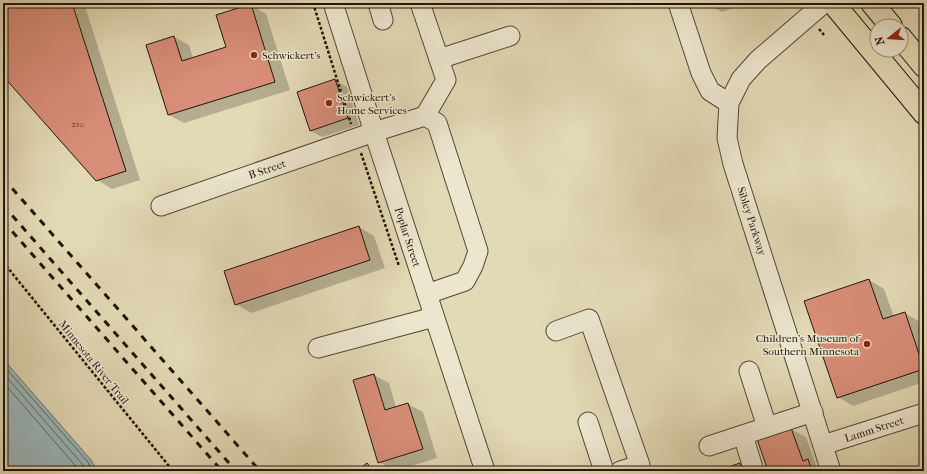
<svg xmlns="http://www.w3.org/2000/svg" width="927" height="474" viewBox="0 0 927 474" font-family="'IM FELL French Canon',serif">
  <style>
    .water { fill: #9ab7b9; stroke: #697674 }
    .shadow { fill: #0003 }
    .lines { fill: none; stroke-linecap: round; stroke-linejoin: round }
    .shore { stroke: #5c6662; stroke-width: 1 }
    .building { fill: #d98e79; stroke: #1f150c }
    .minor-casing { stroke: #504636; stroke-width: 21 }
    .major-casing { stroke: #1f150c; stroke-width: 24 }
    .path { stroke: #1f150c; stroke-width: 2.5; stroke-dasharray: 3 2; stroke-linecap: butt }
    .minor { stroke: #ece6cf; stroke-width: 19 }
    .major { stroke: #e2d9b5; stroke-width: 22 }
    .rail { stroke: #1f150c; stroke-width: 3; stroke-dasharray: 7 7; stroke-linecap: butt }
    .poi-dot { fill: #8f2418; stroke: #ece6cf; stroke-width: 1.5 }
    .labels { text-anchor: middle; stroke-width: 3; stroke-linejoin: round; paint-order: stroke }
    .number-label { font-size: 9px; fill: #4e3327 }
    .poi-label { font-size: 11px; fill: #1f150c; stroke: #ece6cf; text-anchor: start }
    .street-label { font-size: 11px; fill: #1f150c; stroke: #ece6cf }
  </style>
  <rect width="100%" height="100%" fill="#e2d9b5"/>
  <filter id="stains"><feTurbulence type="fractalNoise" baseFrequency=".005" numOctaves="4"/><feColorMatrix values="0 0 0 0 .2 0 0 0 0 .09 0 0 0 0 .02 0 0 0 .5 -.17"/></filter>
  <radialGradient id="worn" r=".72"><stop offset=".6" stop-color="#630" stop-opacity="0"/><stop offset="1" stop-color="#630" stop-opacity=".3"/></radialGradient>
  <polygon class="water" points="3,359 91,460 97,471 3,471"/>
  <g class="shadow">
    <polygon points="3,3 84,3 140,180 112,189 97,180 3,75"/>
    <polygon points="713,3 752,3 722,12 715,8"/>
    <polygon points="251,5 266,14 290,90 184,123 169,115 147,45 174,37 189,45 193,58 227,47"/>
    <polygon points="335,80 347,87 359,125 322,137 311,131"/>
    <polygon points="359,227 374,236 385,268 251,313 236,304"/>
    <polygon points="869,280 884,289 894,317 905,313 920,322 924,335 924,382 853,406 838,397"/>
    <polygon points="374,375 389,383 396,407 408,404 423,412 437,458 395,471 379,462"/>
    <polygon points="791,429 806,437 816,465 822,469 823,471 769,471"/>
    <polygon points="367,464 378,471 359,471"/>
    <polygon points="740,464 752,471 720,471"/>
    <polygon points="924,468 924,471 916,471"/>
  </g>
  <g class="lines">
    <g class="shore">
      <polyline points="3,365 88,462 92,471"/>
      <polyline points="3,373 83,465 87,471"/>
      <polyline points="3,382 80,471"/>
    </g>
  </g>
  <g class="building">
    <polygon points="3,3 72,3 126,171 96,181 3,76"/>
    <polygon points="712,3 731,3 714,8"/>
    <polygon points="251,4 275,82 168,115 146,45 174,36 182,61 226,47 216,15"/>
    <polygon points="335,79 348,118 310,131 297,92"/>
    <polygon points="359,226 370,260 235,305 224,271"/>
    <polygon points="869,279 883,319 905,312 924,369 837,398 804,301"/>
    <polygon points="374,374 385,410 408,403 423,449 378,463 353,380"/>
    <polygon points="791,428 803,461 808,459 812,471 768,471 757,439"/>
    <polygon points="367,463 373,471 357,471"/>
    <polygon points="740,463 743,471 717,471"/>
  </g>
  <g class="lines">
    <defs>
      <g id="minor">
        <polyline points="333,3 374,132 485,471"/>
        <polyline points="378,3 383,20"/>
        <polyline points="420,3 446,80 425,116"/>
        <polyline points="678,3 701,73 710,91 729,103"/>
        <polyline points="824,3 758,60 741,79 729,103 727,138 733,164 831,471"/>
        <polyline points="439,59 510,36"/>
        <polyline points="161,206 374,132 425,116 437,123 478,251 473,266 465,281 427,294"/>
        <polyline points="556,331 589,319 640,465 620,471"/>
        <polyline points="318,348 434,317"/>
        <polyline points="749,371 767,427"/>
        <polyline points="588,422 604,471"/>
        <polyline points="743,435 754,471"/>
        <polyline points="823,445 924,413"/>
        <polyline points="709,446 767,427 813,412"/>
      </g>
      <g id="major">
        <polyline points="833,3 924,113"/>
        <polyline points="872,3 891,26"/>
        <polyline points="901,38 924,66"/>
      </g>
    </defs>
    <use href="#minor" class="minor-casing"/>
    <use href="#major" class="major-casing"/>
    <g class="path">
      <polyline points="313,3 351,124"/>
      <polyline points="819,29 824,35"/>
      <polyline points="361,153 399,266"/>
      <polyline points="3,262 173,471"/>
    </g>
    <use href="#minor" class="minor"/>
    <use href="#major" class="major"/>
    <g class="rail">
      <polyline points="3,178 260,471"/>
      <polyline points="3,205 236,471"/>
      <polyline points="3,221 222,471"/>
    </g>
  </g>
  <g class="poi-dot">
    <circle cx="254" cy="55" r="4"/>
    <circle cx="329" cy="103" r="4"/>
    <circle cx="867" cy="344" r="4"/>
  </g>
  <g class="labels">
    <g class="number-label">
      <text x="78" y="127">210</text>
    </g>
    <g class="poi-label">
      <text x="262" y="59">Schwickert's</text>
      <text x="337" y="101">Schwickert's<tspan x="337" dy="13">Home Services</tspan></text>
      <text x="859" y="342" text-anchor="end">Children's Museum of<tspan x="859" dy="13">Southern Minnesota</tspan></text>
    </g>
    <g class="street-label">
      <text transform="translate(267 169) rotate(-19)" y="4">B Street</text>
      <text transform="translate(752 221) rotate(72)" y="4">Sibley Parkway</text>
      <text transform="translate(408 237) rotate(72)" y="4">Poplar Street</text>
      <text transform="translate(94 362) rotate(51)" y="4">Minnesota River Trail</text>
      <text transform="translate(874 429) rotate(-18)" y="4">Lamm Street</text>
    </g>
  </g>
  <rect width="927" height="474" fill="none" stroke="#e2d9b5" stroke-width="16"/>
  <rect x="4" y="4" width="919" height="466" fill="none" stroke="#1f150c" stroke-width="2"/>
  <rect x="8" y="8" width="911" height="458" fill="none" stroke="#1f150c"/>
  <g transform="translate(889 38) rotate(253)"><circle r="19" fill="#ece6cf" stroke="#9a9281"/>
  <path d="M0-3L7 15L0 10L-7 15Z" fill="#8f2418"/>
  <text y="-6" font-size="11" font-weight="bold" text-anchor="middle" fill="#1f150c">N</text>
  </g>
  <rect width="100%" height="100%" filter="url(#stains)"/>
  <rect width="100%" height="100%" fill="url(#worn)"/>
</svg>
